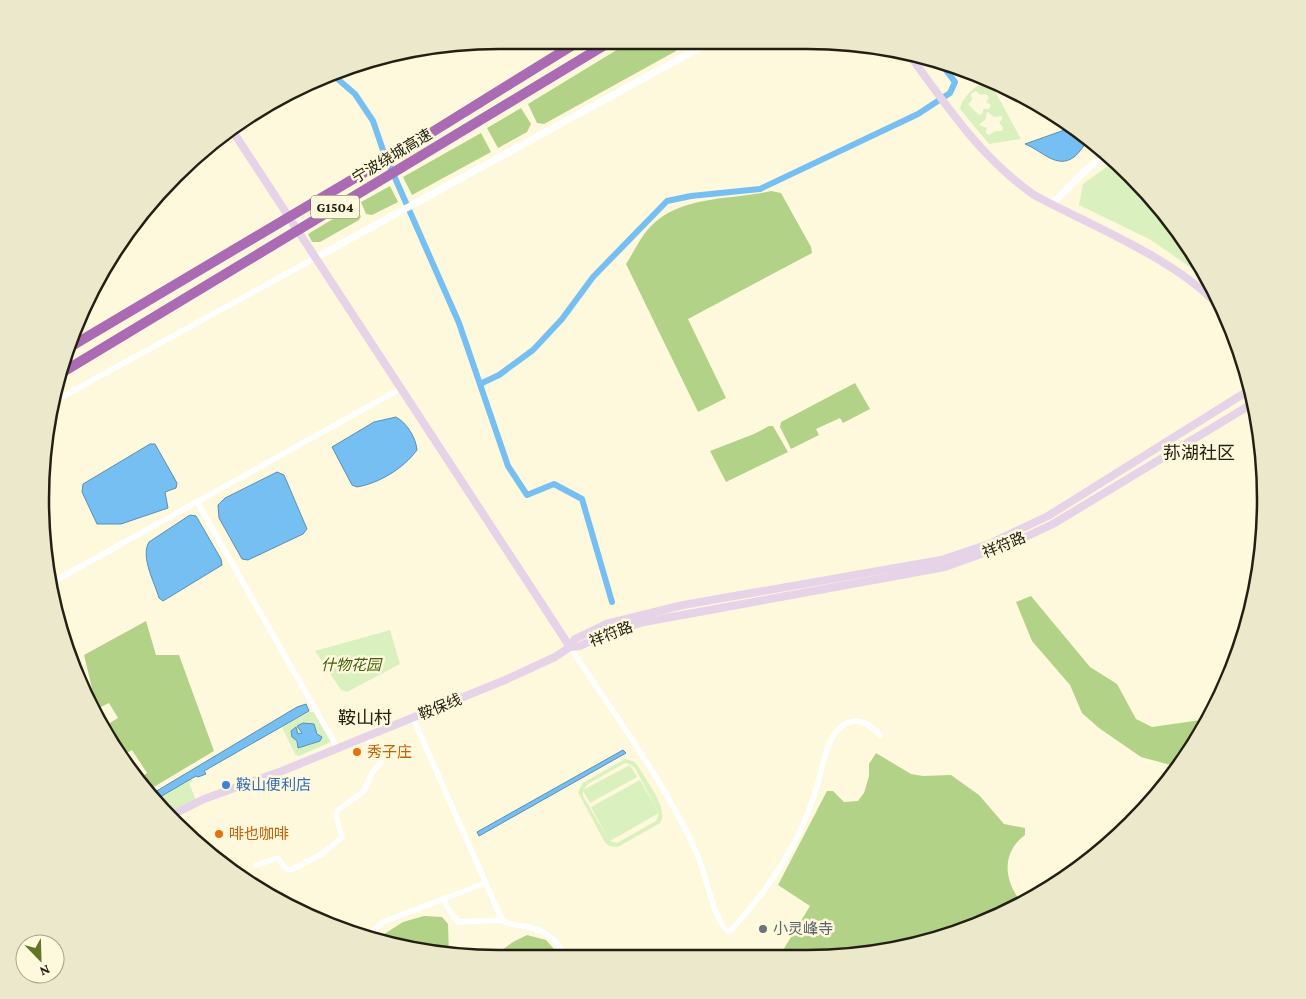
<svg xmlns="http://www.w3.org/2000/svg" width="1306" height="999" viewBox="0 0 1306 999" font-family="'Crimson Pro','Noto Sans SC',serif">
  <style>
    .green { fill: #daf1bf; fill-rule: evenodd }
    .forest { fill: #b2d287 }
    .water { fill: #75bff3; stroke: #5c8fb0 }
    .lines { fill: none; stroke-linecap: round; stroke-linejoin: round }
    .canal { stroke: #75bff3; stroke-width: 6 }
    .minor { stroke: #fff; stroke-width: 5.5 }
    .tertiary { stroke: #fff; stroke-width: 7 }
    .secondary { stroke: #e6d3e8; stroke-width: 8 }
    .motorway { stroke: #aa6bb4; stroke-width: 10 }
    .food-dot { fill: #e8710a; stroke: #fef9dc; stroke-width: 2 }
    .shop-dot { fill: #3f7fe0; stroke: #fef9dc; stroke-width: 2 }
    .worship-dot { fill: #6b7280; stroke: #fef9dc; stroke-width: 2 }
    .labels { text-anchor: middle; stroke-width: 5; stroke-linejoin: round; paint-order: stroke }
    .shield { fill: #fef9dc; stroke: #65614f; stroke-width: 1 }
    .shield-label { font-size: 14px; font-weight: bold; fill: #232013 }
    .street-label { font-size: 15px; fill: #232013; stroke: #fef9dc }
    .park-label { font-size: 15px; font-style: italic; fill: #425e0c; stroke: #fef9dc }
    .food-label { font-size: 15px; fill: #c56008; stroke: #fef9dc; text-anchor: start }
    .shop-label { font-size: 15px; fill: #366cbe; stroke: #fef9dc; text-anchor: start }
    .worship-label { font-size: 15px; fill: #5b616d; stroke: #fef9dc; text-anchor: start }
    .quarter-label { font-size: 18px; fill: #232013; stroke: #fef9dc }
    .rim { fill: none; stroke: #232013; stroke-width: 2.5 }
  </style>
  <rect width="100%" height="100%" fill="#fef9dc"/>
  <g class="green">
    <path d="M989,80L1021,139L989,144L960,109C962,96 979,83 989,80ZM976,91L980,95L986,94L989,97L986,102L991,105L989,109H983V113L979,115L968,104L972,100L971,94ZM988,112L994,117L1002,116V120L999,122L1003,128L1002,131H995L989,135L986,133L987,128L979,125L986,119V114Z"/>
    <polygon points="1112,163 1189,244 1207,279 1151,240 1079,205 1083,184"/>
    <polygon points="390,630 400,664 347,692 341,690 315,651"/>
    <polygon points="309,712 314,712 331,742 299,756 295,754 282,727"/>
    <path d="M625,759L633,761L638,766C645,779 670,810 660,823L618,847L609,846L604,841L578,792L583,783ZM625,763L630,764L635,768L659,813L640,780L591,807L609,840L583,796V791L590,803L637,777L630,765L583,790L588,784ZM659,813L656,821L617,843L610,841Z"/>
    <polygon points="191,779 193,781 189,783 196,800 167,815 155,801"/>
  </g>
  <g class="forest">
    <polygon points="633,40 670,40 676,51 544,124 537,123 528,104"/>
    <polygon points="521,108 531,124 527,132 498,148 487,128"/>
    <polygon points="481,133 491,152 412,195 403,177"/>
    <polygon points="390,186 398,202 372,215 366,214 361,202"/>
    <path d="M771,191L781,193L811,247L812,253L688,319L726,398L698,412L626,264C634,252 641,236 651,226C681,195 732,200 771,191Z"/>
    <polygon points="351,208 361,216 359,220 320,242 312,242 308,234"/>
    <polygon points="855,383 870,409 843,423 840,418 816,429 819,435 791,449 780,427 781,422"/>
    <polygon points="769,426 773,426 788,452 726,482 710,451 754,434"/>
    <polygon points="1031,596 1090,667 1117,684 1136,719 1152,727 1208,719 1188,755 1178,767 1141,757 1099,728 1082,713 1070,685 1032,641 1016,602"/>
    <polygon points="146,621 156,655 179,655 214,751 147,791 138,780 147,773 132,750 120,757 105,726 118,718 109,703 97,709 84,655"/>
    <path d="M876,753L911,774L923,776L951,775L979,795L1004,824L1025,828V835C1002,852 1003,879 1021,902L954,935L866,955H780L810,906L778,885L827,791H833L844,802L858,801L864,793L869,776V764Z"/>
    <polygon points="424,916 442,917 448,924 449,955 439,955 375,940 403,922"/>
    <polygon points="527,935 546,940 559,955 495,955 513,942"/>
  </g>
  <g class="water">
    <path d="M1073,127L1091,140C1083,144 1081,152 1074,157C1057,170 1041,150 1025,144Z"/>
    <path d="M396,417C407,423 416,438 417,450C403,469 379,483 357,487L352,485L332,447L374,422Z"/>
    <polygon points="150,444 155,444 177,483 176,488 165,492 168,508 121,524 97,524 82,492 83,484"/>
    <polygon points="277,472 284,475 307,529 303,534 248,560 242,559 219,518 218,505 225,498"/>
    <path d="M190,515L196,516L221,559L222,565L163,601L159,598C155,583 140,557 149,542Z"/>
    <polygon points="306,704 309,711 204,771 206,774 198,777 196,776 155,800 150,795 297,707"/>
    <polygon points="303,723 314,724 317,734 322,737 320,741 298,748 297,741 292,737 291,731 296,727 298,734 302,733 297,726"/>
    <polygon points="623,750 626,753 479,836 477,832"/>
  </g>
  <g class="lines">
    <g class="canal">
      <polyline points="333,75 355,94 373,121 384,153 459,323 508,466 527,495 554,484 582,499 612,602"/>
      <polyline points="480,384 499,375 533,350 562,319 593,277 667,201 691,196 760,189 918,114 950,93 955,82 939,61"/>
    </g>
    <g class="minor">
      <polyline points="53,402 315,258"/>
      <polyline points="197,502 338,749"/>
      <polyline points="51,583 400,389"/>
      <path d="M570,647C613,713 669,787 699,859C706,876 715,925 729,932C768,891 801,841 817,786C822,769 826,739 841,727C857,715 869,724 880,735"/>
      <path d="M413,718L502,920C507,924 511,924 517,925C539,928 555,934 564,955"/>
      <polyline points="256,865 278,858 285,868 291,870 322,854 342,837 336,816 337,811 364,791 372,773 381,762 367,737"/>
      <polyline points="444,898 447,907 458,922 502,920"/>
      <polyline points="365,938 383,922 485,883"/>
    </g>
    <g class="tertiary">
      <polyline points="1052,204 1087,169 1105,155"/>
      <polyline points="315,258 712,41"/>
    </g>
    <g class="secondary">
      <path d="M908,53C947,106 979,156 1034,195C1095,228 1182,261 1225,313"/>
      <polyline points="232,130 570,647"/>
      <polyline points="570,647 580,646 609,632 644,622 945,567 1017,541 1053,524 1255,402"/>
      <polyline points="168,817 204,799 282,771 505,680 555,657 570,647 575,639 606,624 683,605 941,560 989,544 1048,516 1251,389"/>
    </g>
    <g class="motorway">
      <polyline points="70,347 434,131 581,40"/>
      <polyline points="58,375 613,40"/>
    </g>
  </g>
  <g class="food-dot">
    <circle cx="357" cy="752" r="5"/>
    <circle cx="219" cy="834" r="5"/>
  </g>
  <circle class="shop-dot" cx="226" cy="785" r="5"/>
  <circle class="worship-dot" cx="763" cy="929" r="5"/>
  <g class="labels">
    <rect class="shield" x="311" y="195.5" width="48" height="23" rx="4"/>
    <g class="shield-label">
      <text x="335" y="212">G1504</text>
    </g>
    <g class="street-label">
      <text transform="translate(392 156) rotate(-31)" y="5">宁波绕城高速</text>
      <text transform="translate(1004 545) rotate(-22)" y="5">祥符路</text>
      <text transform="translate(611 634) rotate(-21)" y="5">祥符路</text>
      <text transform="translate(440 707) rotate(-22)" y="5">鞍保线</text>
    </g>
    <g class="park-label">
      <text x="351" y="670">什物花园</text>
    </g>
    <g class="food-label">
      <text x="367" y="757">秀子庄</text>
      <text x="229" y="839">啡也咖啡</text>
    </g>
    <g class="shop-label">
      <text x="236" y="790">鞍山便利店</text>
    </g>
    <g class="worship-label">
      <text x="773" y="934">小灵峰寺</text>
    </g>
    <g class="quarter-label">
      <text x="1199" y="459">荪湖社区</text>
      <text x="365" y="724">鞍山村</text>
    </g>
  </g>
  <path d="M0 0H1306V999H0ZM499 49H807A450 450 0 0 1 1257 499V500A450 450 0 0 1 807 950H499A450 450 0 0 1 49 500V499A450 450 0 0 1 499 49Z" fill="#ece8cc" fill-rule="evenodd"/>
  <path class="rim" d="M499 49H807A450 450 0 0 1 1257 499V500A450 450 0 0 1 807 950H499A450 450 0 0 1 49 500V499A450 450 0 0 1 499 49Z"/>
  <g transform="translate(40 959) rotate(157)"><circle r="24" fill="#fef9dc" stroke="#a6a28c"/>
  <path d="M0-4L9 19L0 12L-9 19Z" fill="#617524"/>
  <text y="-8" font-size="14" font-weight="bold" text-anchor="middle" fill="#232013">N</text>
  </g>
</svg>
